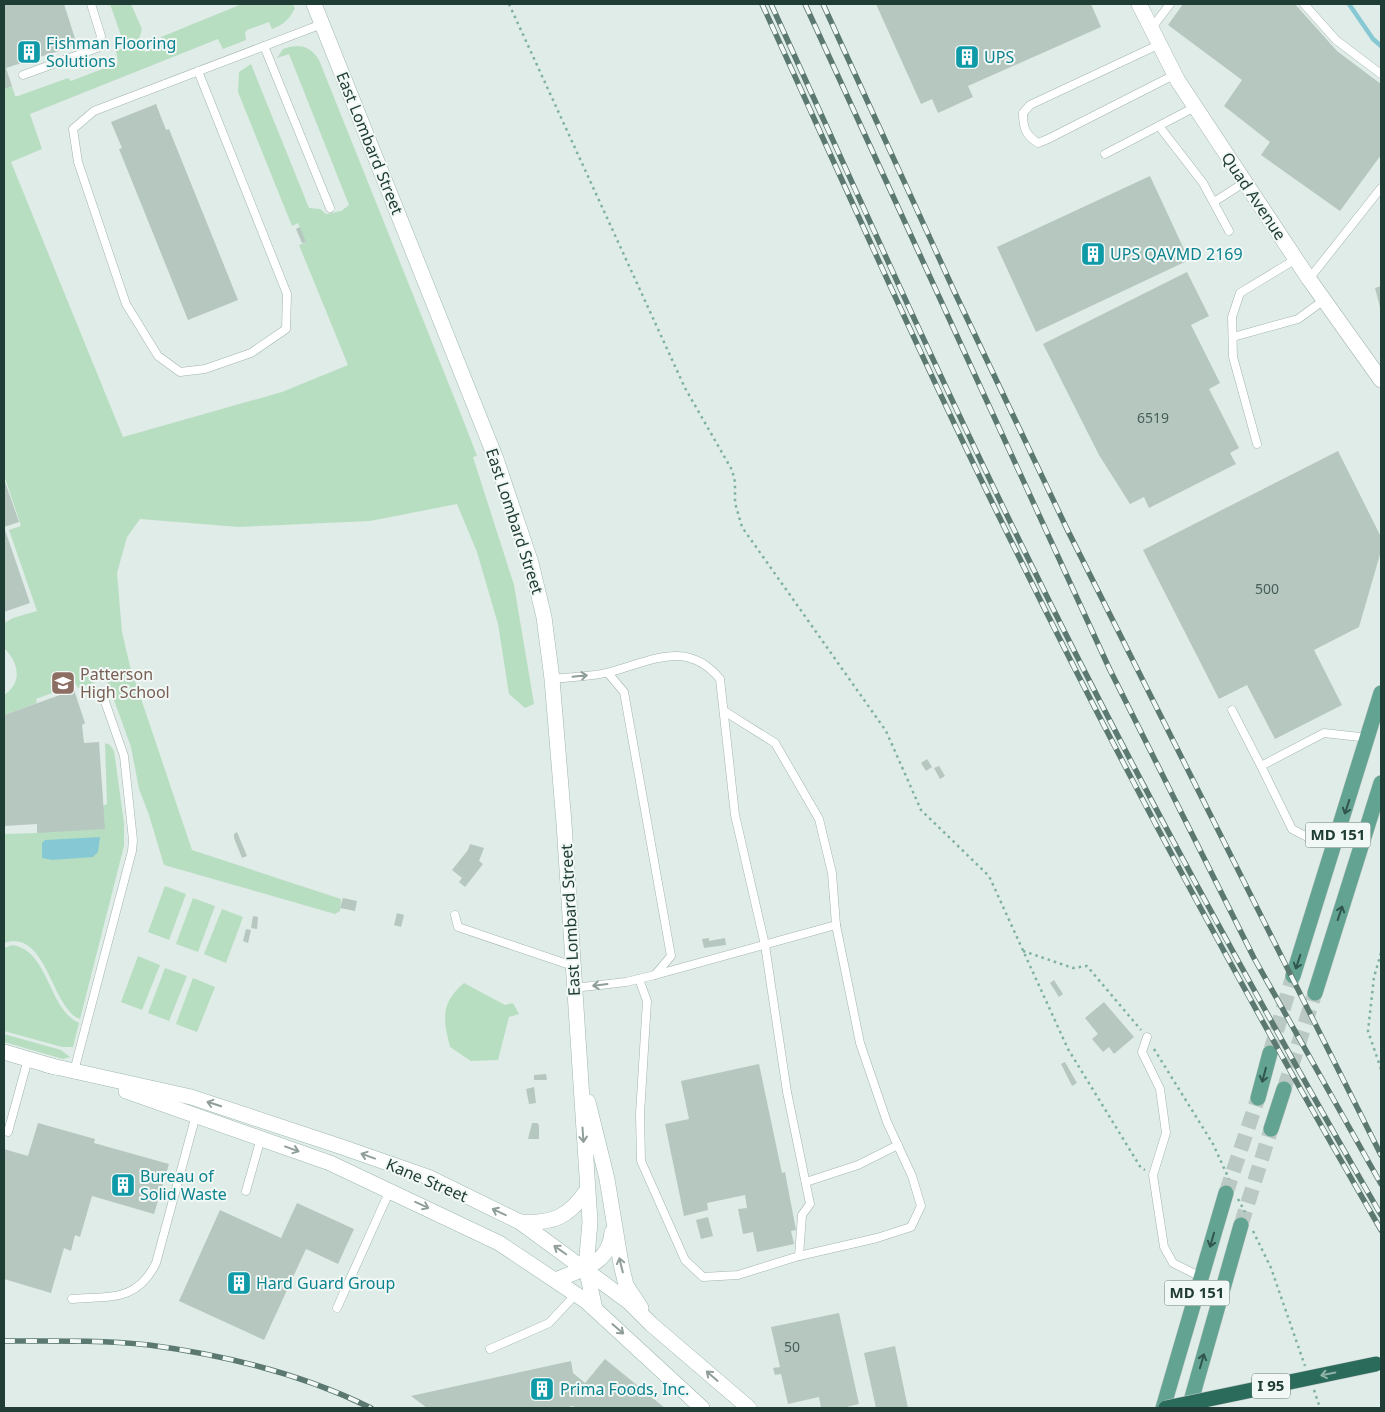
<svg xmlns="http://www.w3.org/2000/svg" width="1385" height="1412" viewBox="0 0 1385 1412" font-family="'Noto Sans',sans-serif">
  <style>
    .green { fill: #b8dec2 }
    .water { fill: #86c9d4 }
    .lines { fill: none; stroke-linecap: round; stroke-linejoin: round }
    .stream { stroke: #86c9d4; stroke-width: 4.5 }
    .building { fill: #b6c7c0 }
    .primary-tunnel { stroke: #bac9c3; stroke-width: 15; stroke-dasharray: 15 8; stroke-linecap: butt }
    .service-casing { stroke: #a3b4ae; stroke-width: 9 }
    .minor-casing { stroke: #a3b4ae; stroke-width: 16 }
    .secondary-casing { stroke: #9eb8af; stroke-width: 16 }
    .primary-casing { stroke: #c1c9c6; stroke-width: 16 }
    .path { stroke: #7fb1a1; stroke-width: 2.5; stroke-dasharray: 2.5 4; stroke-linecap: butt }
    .service { stroke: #fff; stroke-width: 8 }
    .minor { stroke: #fff; stroke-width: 15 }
    .secondary { stroke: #fff; stroke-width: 15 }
    .primary { stroke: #63a392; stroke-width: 15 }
    .rail-casing { stroke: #5b7970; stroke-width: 5.5 }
    .rail { stroke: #f1f8f5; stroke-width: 4; stroke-dasharray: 11; stroke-linecap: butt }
    .motorway-bridge-casing { stroke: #c1c9c6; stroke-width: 16; stroke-linecap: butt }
    .motorway-bridge { stroke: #2b6b5c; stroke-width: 15 }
    .oneway { stroke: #909e9a }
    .oneway2 { stroke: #31564c }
    .oneway3 { stroke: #8eb2a8 }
    .labels { text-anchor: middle; stroke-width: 4; stroke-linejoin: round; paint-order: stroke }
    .number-label { font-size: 14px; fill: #466058 }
    .shield { fill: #f1f8f5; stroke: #5f756f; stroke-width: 1 }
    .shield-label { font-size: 15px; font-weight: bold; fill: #203d35 }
    .culture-label { font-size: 16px; fill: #0d838f; stroke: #f1f8f5; text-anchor: start }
    .street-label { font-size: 16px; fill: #203d35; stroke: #f1f8f5 }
    .education-label { font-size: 16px; fill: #785e54; stroke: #f1f8f5; text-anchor: start }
  </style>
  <rect width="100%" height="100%" fill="#e0ece7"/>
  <g class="green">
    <path d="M110,4H131L142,29L139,39L145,52L162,45L161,37L242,4H292L295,8C290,18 284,25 272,29L269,22L247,30L245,33L246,40L223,49L218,39L30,114L42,149L11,162L123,437L282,392L348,365L299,245L306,242L298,223L292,226L238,92L239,72L251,64L309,208L320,209L326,214L341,211L349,205L289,54L277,58L283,49C300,43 310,46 319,60L464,422L477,456L473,457L514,585L534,704L525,708L509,694L498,624L477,552L457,504L370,521L239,527L140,519L127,537L117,573L122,632L130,666L192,850L341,899L340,911L335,914L164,865L149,815L139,789L131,747L106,678L82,687L78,688L76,684L36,699L37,703L4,715V695C23,682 19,663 4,648V623L13,618L37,611L9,530L21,526L4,475V89L12,86L15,96H18L68,78L71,81L118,63L116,51L125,47Z"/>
    <path d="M105,743L110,745L114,751L124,823V846L80,1019C51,1008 47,928 4,943V834L37,833L107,804Z"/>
    <polygon points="165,886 186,894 169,940 148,932"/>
    <polygon points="193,898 215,906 198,952 176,944"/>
    <polygon points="222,909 243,917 226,963 204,954"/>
    <path d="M12,945C49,950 48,1009 79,1023L73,1047H62L4,1031V948Z"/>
    <polygon points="138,956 160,965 142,1010 121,1002"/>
    <polygon points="165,968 187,976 169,1021 148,1013"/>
    <polygon points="193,978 215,987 197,1032 176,1024"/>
    <path d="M464,983L505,1005L513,1003L519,1014L509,1017L498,1060L471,1061L450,1047C443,1018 440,1004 464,983Z"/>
    <polygon points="4,1034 61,1050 70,1057 63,1059 4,1042"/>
  </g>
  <polygon class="water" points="100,837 98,852 93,857 52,860 42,858 42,843 45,840"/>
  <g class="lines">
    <polyline class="stream" points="1349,4 1373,39 1381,46"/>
  </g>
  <g class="building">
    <polygon points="4,4 64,4 77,45 6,68 12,86 4,89"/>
    <polygon points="876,4 1091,4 1101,27 968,86 973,97 938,113 932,99 921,104"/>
    <polygon points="1183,4 1295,4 1337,51 1381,84 1381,155 1340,211 1261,155 1270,142 1224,106 1242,80 1168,25"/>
    <polygon points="156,104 166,130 169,129 238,300 188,320 119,149 122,148 111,122"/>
    <polygon points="1150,176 1189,260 1036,332 997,247"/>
    <polygon points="300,227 306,242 302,243 296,229"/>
    <polygon points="1187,272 1209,316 1191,325 1220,383 1209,389 1239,448 1230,453 1236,464 1149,508 1144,497 1130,504 1099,455 1043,344"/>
    <polygon points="1381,286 1381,311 1375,288"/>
    <polygon points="1338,451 1381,537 1381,551 1359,627 1314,650 1342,705 1275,739 1247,685 1219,699 1143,550"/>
    <polygon points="4,479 19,522 4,527 30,603 4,612"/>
    <polygon points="74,690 85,723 82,725 84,743 99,742 105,829 37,833 37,824 4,826 4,715"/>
    <polygon points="927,759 932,767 926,771 921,763"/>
    <polygon points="939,766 945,776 940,779 934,768"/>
    <polygon points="237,832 247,856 242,858 234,838 234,834"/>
    <polygon points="470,844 484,848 479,861 483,864 465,887 459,882 462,878 452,870 468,850"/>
    <polygon points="343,898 357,901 355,911 340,908"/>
    <polygon points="397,913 404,915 401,927 394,925"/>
    <polygon points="253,916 258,917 257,929 251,928"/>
    <polygon points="246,929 251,930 248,943 243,941"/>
    <polygon points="709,938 709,941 725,938 726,945 704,948 702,939"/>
    <polygon points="1054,980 1063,994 1059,997 1050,983"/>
    <polygon points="1104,1002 1134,1037 1114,1054 1109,1047 1103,1052 1092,1039 1098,1034 1085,1018"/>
    <polygon points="1065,1062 1077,1083 1072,1086 1061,1064"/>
    <polygon points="759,1064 782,1173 785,1172 796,1230 791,1231 794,1244 757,1252 753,1232 743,1234 738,1209 747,1208 745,1195 707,1203 708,1210 684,1216 665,1124 689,1119 681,1081"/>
    <polygon points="546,1074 547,1080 534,1080 534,1075"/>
    <polygon points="534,1087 536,1103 529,1104 526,1089"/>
    <polygon points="38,1123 95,1139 94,1143 169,1164 154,1214 92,1196 80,1237 75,1235 71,1251 64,1248 51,1293 4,1279 4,1149 28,1156"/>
    <polygon points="532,1123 537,1123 539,1125 539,1139 528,1139"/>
    <polygon points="297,1203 354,1229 338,1264 306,1249 264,1340 179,1301 220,1210 281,1238"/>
    <polygon points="708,1217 713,1236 701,1239 696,1220"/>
    <polygon points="839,1313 859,1404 842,1408 821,1408 819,1397 788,1404 781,1374 775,1375 773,1368 780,1367 771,1327"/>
    <polygon points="895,1346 908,1408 876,1408 864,1353"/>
    <polygon points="605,1359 665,1408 576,1408 573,1406 564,1408 427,1408 411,1396 571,1361 573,1373 585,1383"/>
  </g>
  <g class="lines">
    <g class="primary-tunnel">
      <polyline points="1270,1053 1293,976"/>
      <polyline points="1284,1089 1315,993"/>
      <polyline points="1226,1193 1258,1098"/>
      <polyline points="1241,1225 1271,1129"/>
    </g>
    <defs>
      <g id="service">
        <polyline points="1304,4 1336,40 1381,74"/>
        <polyline points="1151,29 1170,4"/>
        <path d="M1158,45L1030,105L1023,113C1023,127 1025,135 1038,143L1048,139L1174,75"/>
        <polyline points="264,46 330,208"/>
        <polyline points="198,71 287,294 286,329 251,353 205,369 180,372 158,356 126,304 78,162 73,129 94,111 322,24"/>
        <polyline points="23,75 97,48 101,36 91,4"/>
        <polyline points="1159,126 1203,183 1229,231"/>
        <polyline points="1105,154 1195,107"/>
        <polyline points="1214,202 1245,182"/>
        <polyline points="1309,279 1381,188"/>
        <polyline points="1233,337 1298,319 1324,300"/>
        <polyline points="1257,444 1233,357 1232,317 1240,293 1296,259"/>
        <path d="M552,679C571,677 591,677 610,672C652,661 687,639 720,679L735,815L765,945L787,1092L810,1204L802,1215L799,1256L738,1275L703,1277L685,1260L641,1161L640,1114L647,1001L639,979"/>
        <polyline points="1232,710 1261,766"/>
        <polyline points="1336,840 1309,838 1292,829 1261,766 1324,733 1369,738"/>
        <polyline points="455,915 458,927 573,966"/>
        <polyline points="655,975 836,925 832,873 819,819 775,743 724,711"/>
        <polyline points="574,988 626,982 655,975 671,956 624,692 608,673"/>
        <polyline points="1147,1037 1142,1052 1160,1089 1166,1133 1153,1175 1164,1247 1173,1263 1201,1277"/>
        <polyline points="74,1071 132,851 133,840 124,756 103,696"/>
        <polyline points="8,1132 28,1059"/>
        <polyline points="806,1182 858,1165 898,1145"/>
        <polyline points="246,1191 261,1138"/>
        <polyline points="799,1256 877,1238 911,1227 921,1206 912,1176 887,1122 860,1043 836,925"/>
        <path d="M72,1299C110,1296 137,1302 156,1263L196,1115"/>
        <polyline points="337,1308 390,1190"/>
        <polyline points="490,1349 549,1323 576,1294"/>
      </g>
      <polyline id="minor" points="1139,4 1178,81 1309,279 1381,380"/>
      <g id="secondary">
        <polyline points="314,4 496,459 531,563 544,617 552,679 564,823 590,1222 586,1268 595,1309"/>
        <polyline points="4,1052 55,1067"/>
        <polyline points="47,1065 191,1097 339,1146 428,1177 520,1222 629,1302 651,1324 749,1408"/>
        <polyline points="126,1091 330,1163 499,1243 586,1301 702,1408"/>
        <polyline points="588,1102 607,1179 621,1264 626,1285 641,1308"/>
        <path d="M520,1222C553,1224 569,1217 587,1190"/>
        <path d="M555,1280C581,1270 610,1264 612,1232"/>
      </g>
      <g id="primary">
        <polyline points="1293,976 1381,693"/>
        <polyline points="1315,993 1381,783"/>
        <polyline points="1258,1098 1270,1053"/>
        <polyline points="1271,1129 1284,1089"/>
        <polyline points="1163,1408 1226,1193"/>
        <polyline points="1189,1408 1241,1225"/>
      </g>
    </defs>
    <use href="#service" class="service-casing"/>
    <use href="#minor" class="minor-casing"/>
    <use href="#secondary" class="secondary-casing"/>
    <use href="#primary" class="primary-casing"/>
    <g class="path">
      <polyline points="509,4 685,388 732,470 735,482 735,503 742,527 886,731 921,810 989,876 1068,1049 1141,1168 1145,1170"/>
      <polyline points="1023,951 1073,968 1087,966 1141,1030"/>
      <polyline points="1381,953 1374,977 1368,1031 1381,1069"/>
      <polyline points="1154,1049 1213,1144 1229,1179"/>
      <polyline points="1238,1199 1245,1212"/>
      <polyline points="1253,1231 1271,1268 1305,1366"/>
      <polyline points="1314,1390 1320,1408"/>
    </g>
    <use href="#service" class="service"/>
    <use href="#minor" class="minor"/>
    <use href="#secondary" class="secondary"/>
    <use href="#primary" class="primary"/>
    <defs>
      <g id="rail">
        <path d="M762,4C846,188 928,374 1018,555C1131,785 1253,1009 1381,1230"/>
        <path d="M771,4C854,186 935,369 1023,548C1134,775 1255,996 1381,1215"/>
        <polyline points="805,4 1110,670 1254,958 1381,1184"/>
        <polyline points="823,4 955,293 1067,529 1381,1155"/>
        <path d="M4,1341C51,1341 101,1340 149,1345C225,1355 302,1374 371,1408"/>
      </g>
    </defs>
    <use href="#rail" class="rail-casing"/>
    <use href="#rail" class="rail"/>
    <defs>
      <polyline id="motorway-bridge" points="1166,1408 1376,1364"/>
    </defs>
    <use href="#motorway-bridge" class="motorway-bridge-casing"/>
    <use href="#motorway-bridge" class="motorway-bridge"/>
  </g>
  <defs><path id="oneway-shaft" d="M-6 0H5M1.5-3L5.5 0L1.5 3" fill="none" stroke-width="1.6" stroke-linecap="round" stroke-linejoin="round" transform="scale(1.25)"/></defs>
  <g class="oneway">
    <use href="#oneway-shaft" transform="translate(580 676) rotate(-6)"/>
    <use href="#oneway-shaft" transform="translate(600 985) rotate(173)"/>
    <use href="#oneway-shaft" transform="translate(214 1104) rotate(-162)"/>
    <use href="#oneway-shaft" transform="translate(583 1135) rotate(86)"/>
    <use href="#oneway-shaft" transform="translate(292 1149) rotate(20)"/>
    <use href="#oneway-shaft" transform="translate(368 1156) rotate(-160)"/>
    <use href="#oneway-shaft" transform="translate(422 1205) rotate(25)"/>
    <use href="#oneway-shaft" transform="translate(499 1212) rotate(-155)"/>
    <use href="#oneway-shaft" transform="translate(560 1250) rotate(-145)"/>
    <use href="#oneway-shaft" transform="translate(621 1265) rotate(-104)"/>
    <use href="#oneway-shaft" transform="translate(618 1329) rotate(41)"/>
    <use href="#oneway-shaft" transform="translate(712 1376) rotate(-139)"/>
  </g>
  <g class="oneway2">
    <use href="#oneway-shaft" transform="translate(1347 807) rotate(108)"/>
    <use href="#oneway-shaft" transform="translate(1340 913) rotate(-72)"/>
    <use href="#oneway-shaft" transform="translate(1298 962) rotate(108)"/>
    <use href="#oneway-shaft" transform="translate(1264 1075) rotate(105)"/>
    <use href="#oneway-shaft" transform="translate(1212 1240) rotate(106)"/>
    <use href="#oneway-shaft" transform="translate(1202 1361) rotate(-74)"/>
  </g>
  <use class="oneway3" href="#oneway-shaft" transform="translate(1328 1374) rotate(168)"/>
  <defs>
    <symbol id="building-square" viewBox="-11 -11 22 22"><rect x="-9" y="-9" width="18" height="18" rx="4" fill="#0f9aa8" stroke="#f1f8f5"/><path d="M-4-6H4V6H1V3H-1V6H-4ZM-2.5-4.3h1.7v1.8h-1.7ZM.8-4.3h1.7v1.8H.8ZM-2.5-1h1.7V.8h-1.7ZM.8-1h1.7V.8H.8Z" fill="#fff"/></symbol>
    <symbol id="school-square" viewBox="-11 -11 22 22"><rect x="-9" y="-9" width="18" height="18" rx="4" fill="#8d6e63" stroke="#f1f8f5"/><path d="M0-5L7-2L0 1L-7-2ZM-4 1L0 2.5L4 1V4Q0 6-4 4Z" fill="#fff"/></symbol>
  </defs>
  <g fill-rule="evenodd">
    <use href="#building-square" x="15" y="38" width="28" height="28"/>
    <use href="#building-square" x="953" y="43" width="28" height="28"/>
    <use href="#building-square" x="1079" y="240" width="28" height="28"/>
    <use href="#school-square" x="49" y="669" width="28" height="28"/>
    <use href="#building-square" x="109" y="1171" width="28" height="28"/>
    <use href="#building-square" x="225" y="1269" width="28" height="28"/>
    <use href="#building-square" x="528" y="1375" width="28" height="28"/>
  </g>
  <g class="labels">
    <g class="number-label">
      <text x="1153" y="423">6519</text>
      <text x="1267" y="594">500</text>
      <text x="792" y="1352">50</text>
    </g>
    <g class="shield">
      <rect x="1305.5" y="822.5" width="65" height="25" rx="4"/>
      <rect x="1164.5" y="1280.5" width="65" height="25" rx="4"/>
      <rect x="1252" y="1373.5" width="38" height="25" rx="4"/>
    </g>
    <g class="shield-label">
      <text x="1338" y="840">MD 151</text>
      <text x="1197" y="1298">MD 151</text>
      <text x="1271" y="1391">I 95</text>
    </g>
    <g class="culture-label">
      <text x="46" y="49">Fishman Flooring<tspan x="46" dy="18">Solutions</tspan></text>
      <text x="984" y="63">UPS</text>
      <text x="1110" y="260">UPS QAVMD 2169</text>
      <text x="140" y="1182">Bureau of<tspan x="140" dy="18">Solid Waste</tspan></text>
      <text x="256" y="1289">Hard Guard Group</text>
      <text x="560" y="1395">Prima Foods, Inc.</text>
    </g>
    <g class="street-label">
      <text transform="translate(370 143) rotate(68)" y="6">East Lombard Street</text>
      <text transform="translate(1254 196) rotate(56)" y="6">Quad Avenue</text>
      <text transform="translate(515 521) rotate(72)" y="6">East Lombard Street</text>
      <text transform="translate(570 920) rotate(-93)" y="6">East Lombard Street</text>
      <text transform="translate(427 1180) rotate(23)" y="6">Kane Street</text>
    </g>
    <g class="education-label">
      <text x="80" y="680">Patterson<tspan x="80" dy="18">High School</tspan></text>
    </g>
  </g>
  <rect width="1385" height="1412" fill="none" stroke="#203d35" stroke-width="10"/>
</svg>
